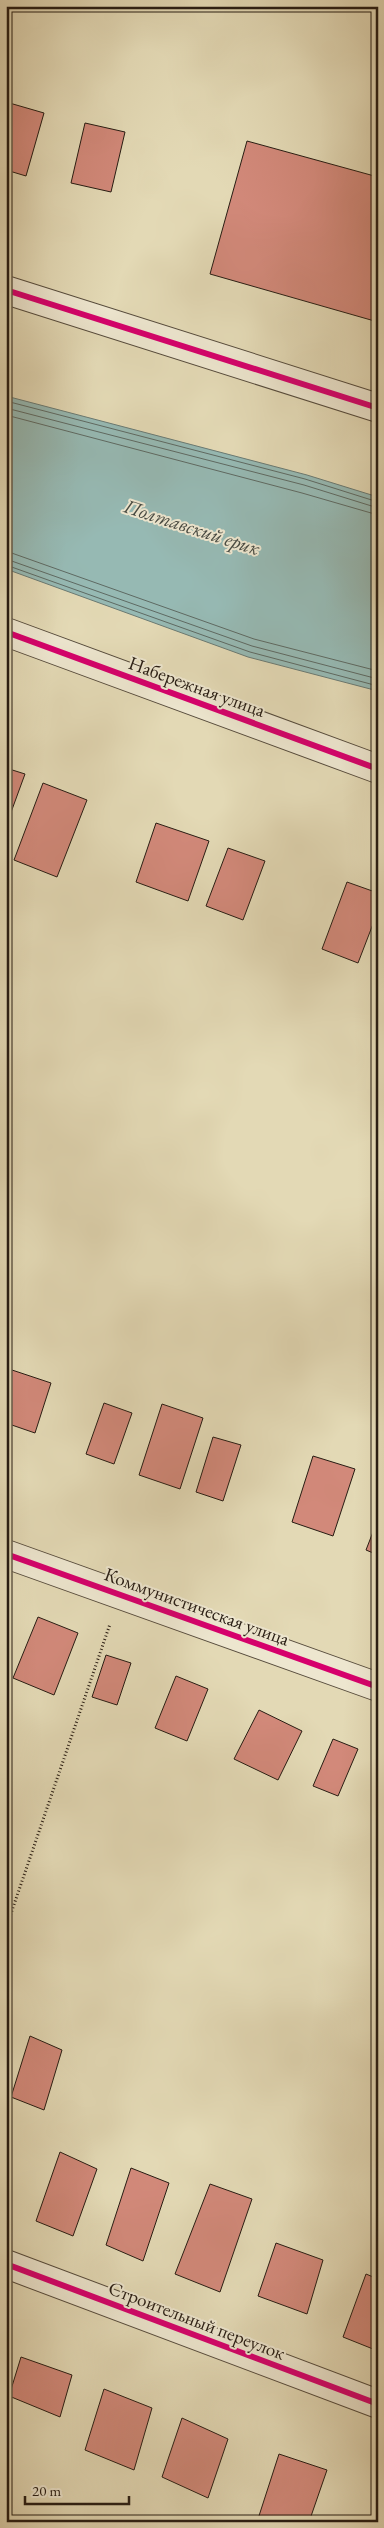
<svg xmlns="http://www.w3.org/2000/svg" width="384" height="2528" viewBox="0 0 384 2528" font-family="'EB Garamond',serif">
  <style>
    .water { fill: #96b9b3; stroke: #6a7a73 }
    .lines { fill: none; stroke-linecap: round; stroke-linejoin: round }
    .shore { stroke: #5e6a63; stroke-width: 1 }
    .building { fill: #d2897a; stroke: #271c13 }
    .minor-casing { stroke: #564b3c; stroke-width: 30 }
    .path { stroke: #271c13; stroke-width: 3; stroke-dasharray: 1 2.5; stroke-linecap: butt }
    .minor { stroke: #ede6cf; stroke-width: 28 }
    .cycleway-casing { stroke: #ede6cf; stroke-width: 9 }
    .cycleway { stroke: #d6006c; stroke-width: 6 }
    .labels { text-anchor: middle; stroke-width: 4; stroke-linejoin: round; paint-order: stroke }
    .street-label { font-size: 19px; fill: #271c13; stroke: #ede6cf }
    .water-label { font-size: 20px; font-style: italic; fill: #484b43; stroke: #ede6cf }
  </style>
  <rect width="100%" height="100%" fill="#e3d9b5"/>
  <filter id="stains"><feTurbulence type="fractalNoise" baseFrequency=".004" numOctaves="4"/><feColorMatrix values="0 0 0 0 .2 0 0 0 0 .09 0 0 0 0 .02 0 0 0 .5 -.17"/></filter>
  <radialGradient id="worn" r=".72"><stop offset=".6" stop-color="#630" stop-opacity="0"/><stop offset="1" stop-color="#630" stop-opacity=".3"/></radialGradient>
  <polygon class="water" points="6,396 307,475 378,497 378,691 248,657 6,569"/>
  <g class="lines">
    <g class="shore">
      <polyline points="6,401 305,479 378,502"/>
      <polyline points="6,408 304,485 378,508"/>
      <polyline points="6,415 302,493 378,515"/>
      <polyline points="6,551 254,639 378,671"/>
      <polyline points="6,559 252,646 378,679"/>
      <polyline points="6,565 250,652 378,686"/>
    </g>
  </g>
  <g class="building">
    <polygon points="6,102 44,113 26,176 6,170"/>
    <polygon points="85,123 125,132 111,192 71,183"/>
    <polygon points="247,141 378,177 378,322 210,274"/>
    <polygon points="6,768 25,774 6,826"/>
    <polygon points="43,783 87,800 57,877 14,860"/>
    <polygon points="156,823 209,841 188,901 136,882"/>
    <polygon points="228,848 265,861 243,920 206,906"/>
    <polygon points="347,882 378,893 378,911 358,963 322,949"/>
    <polygon points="6,1368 51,1383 35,1433 6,1423"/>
    <polygon points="104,1403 132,1413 114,1464 86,1454"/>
    <polygon points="162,1404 203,1418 180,1489 139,1475"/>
    <polygon points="213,1437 241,1445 223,1501 196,1492"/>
    <polygon points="313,1456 355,1469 333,1536 292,1522"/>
    <polygon points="378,1519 378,1555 366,1550"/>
    <polygon points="38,1617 78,1633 54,1695 13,1678"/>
    <polygon points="106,1655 131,1663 117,1705 92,1697"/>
    <polygon points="176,1676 208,1689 187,1741 155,1728"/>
    <polygon points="259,1710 302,1731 278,1780 234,1759"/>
    <polygon points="333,1739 358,1749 338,1796 313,1786"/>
    <polygon points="30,2036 62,2050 44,2110 11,2097"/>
    <polygon points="60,2152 97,2169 73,2236 36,2221"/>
    <polygon points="131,2168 169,2183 143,2261 106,2245"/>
    <polygon points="210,2184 252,2199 220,2292 175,2274"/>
    <polygon points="276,2243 323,2260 307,2314 258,2296"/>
    <polygon points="366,2274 378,2279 378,2351 343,2337"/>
    <polygon points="21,2357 72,2375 60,2417 9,2396"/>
    <polygon points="104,2389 152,2408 134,2470 85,2450"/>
    <polygon points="182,2418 228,2439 208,2498 162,2477"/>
    <polygon points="279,2454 327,2470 309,2522 257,2522"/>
    <polygon points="378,2502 378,2522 371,2522"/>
  </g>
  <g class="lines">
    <defs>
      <g id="minor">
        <polyline points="6,290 378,408"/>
        <polyline points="6,632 378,769"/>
        <polyline points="6,1554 378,1687"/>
        <polyline points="6,2264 378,2404"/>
      </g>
    </defs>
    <use href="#minor" class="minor-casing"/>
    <polyline class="path" points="6,1928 110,1624"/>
    <use href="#minor" class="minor"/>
    <defs>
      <g id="cycleway">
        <polyline points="6,290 378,408"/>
        <polyline points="6,632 378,769"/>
        <polyline points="6,1554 378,1687"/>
        <polyline points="6,2264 378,2404"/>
      </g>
    </defs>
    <use href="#cycleway" class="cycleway-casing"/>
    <use href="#cycleway" class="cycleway"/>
  </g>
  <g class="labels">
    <g class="street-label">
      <text transform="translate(197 686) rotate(20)" y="7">Набережная улица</text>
      <text transform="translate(197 1606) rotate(20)" y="7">Коммунистическая улица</text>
      <text transform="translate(197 2320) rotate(21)" y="7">Строительный переулок</text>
    </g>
    <g class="water-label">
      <text transform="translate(192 527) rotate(18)" y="7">Полтавский ерик</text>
    </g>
  </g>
  <rect width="384" height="2528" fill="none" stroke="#e3d9b5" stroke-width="25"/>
  <rect x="8" y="8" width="369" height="2513" fill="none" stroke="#271c13" stroke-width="2.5"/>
  <rect x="12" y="12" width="359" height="2503" fill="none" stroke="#271c13"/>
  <path d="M25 2496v8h104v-8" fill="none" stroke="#271c13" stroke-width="2.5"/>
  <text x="32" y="2496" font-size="15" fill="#271c13" stroke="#ede6cf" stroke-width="4" paint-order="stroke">20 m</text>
  <rect width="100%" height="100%" filter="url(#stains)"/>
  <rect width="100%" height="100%" fill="url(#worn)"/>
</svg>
